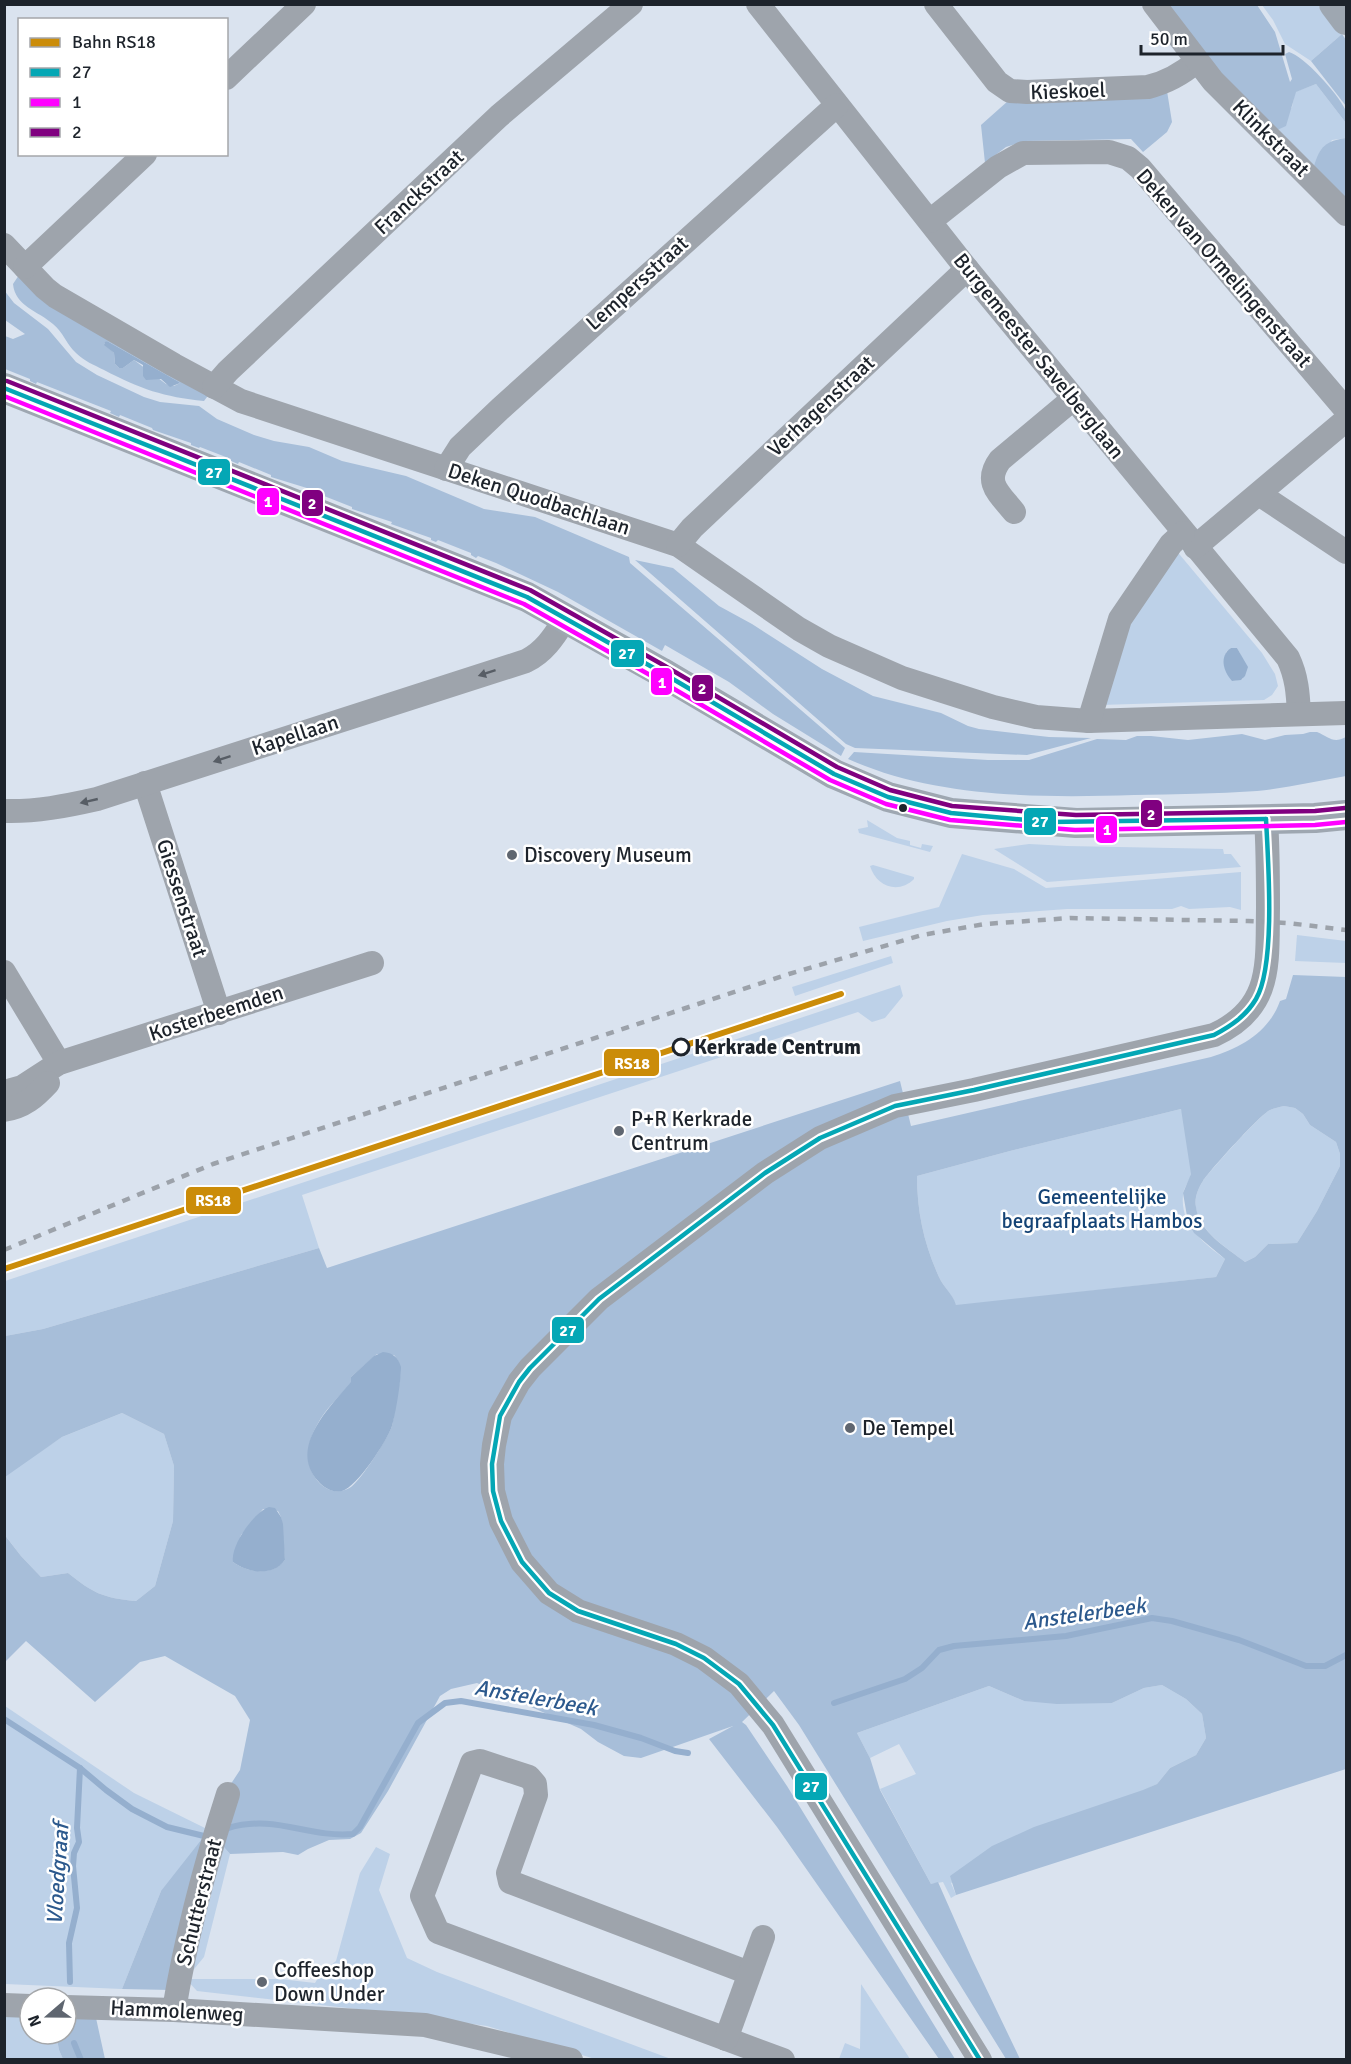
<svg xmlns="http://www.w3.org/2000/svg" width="1351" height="2064" viewBox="0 0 1351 2064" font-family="Signika,sans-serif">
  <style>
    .green { fill: #bdd1e8; fill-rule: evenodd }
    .forest { fill: #a7bed9; fill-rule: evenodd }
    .water { fill: #95afce }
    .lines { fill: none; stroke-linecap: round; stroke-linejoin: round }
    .stream { stroke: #95afce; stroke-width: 6 }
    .minor { stroke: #9ea4ac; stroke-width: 24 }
    .major { stroke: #9ea7b1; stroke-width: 30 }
    .rail { stroke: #9ca2aa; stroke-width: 4.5; stroke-dasharray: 8 8; stroke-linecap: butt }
    .bus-1-casing { stroke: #fff; stroke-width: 9 }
    .bus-2-casing { stroke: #fff; stroke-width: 9 }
    .bus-3-casing { stroke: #fff; stroke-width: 9 }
    .bus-1 { stroke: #04a7b5; stroke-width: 4.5 }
    .bus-2 { stroke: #f0f; stroke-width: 4.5 }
    .bus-3 { stroke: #800080; stroke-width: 4.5 }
    .rail-1-casing { stroke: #fff; stroke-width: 10 }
    .rail-1 { stroke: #cb8c09; stroke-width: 6 }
    .oneway { fill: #575d65 }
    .bus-dot { fill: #1d232b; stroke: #fff; stroke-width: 2 }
    .poi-dot { fill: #5f6670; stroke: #fff; stroke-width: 2 }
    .stop-dot { fill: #fff; stroke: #1d232b; stroke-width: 3 }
    .labels { text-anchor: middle; stroke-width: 5; stroke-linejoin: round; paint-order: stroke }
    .street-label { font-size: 21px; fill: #1d232b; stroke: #fff }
    .poi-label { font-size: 21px; fill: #1d232b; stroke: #fff; text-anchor: start }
    .stop-label { font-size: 21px; font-weight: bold; fill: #1d232b; stroke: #fff; text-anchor: start }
    .park-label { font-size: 21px; fill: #144375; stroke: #fff }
    .water-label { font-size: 22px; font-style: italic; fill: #2c598d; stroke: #fff }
    .line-badge { stroke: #fff; stroke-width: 2 }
    .badge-label { font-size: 16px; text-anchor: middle; font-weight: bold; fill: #fff }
  </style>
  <rect width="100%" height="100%" fill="#dae3ef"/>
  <g class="green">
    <polygon points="1262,5 1318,5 1342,34 1311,61 1285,44 1273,20"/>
    <polygon points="1316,84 1346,123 1346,138 1332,140 1314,166 1275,131 1292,107 1295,92"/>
    <path d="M1175,549L1262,653L1275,674L1278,686L1272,695L1264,700L1100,705L1125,622ZM1231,648H1237L1241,655L1243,679L1232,681L1226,652Z"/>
    <polygon points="867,820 897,838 910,841 910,845 921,848 922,844 933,846 930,852 859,833 858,829 868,827"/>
    <polygon points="1029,844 1067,846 1223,849 1224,854 1231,854 1241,867 1047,882 994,849"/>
    <polygon points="962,854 1014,869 1046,888 1241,872 1241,910 1230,907 1189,909 1181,906 1172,909 1067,909 983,915 947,921 863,941 859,927 939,907"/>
    <path d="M873,865L914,877V879C898,895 876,886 870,866Z"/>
    <polygon points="1297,935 1346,941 1346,963 1295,961"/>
    <polygon points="891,956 893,963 795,996 792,987"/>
    <polygon points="900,985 903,996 885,1018 872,1022 858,1012 302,1195 319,1248 43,1329 5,1336 5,1281"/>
    <path d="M1284,1106L1295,1108L1303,1114L1310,1125L1336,1142L1340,1154V1166L1317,1211L1297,1243L1268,1244L1255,1257L1245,1262C1227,1248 1200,1232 1196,1208C1194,1199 1198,1188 1203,1181C1210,1171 1261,1114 1270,1110C1274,1108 1280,1107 1284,1106Z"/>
    <path d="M1181,1109C1185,1117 1192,1163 1191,1174C1190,1181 1183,1188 1183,1195C1180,1226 1204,1243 1225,1259L1216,1277L956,1306C953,1294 944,1288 939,1277C924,1244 917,1212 917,1176L1010,1151Z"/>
    <path d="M122,1413L164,1434L174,1466L173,1521L155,1586L136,1601C103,1598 93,1593 68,1573L41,1577L21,1556L5,1535L4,1477L8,1473L62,1437Z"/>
    <polygon points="1162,1685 1186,1699 1202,1714 1206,1738 1196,1755 1170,1768 1157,1784 951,1883 956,1895 951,1898 943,1882 931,1884 880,1789 916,1774 899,1744 870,1758 857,1733 989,1686 1024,1701 1112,1703 1144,1688"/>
    <polygon points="5,1706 134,1793 209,1830 230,1854 204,1957 186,1979 280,1979 315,1983 321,1973 336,1961 360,1873 376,1847 390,1854 379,1890 407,1958 437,1972 671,2059 595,2059 487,2026 383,2012 197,1991 186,1979 161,1891 122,1989 5,1984"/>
    <polygon points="861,1984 910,2059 839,2059 845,2043 860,2049"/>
    <polygon points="4,2016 30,2016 30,2034 56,2034 59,2050 63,2059 5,2059"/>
  </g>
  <g class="forest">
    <path d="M1163,5H1257L1275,32L1290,82L1292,79L1285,54L1289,52C1304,56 1338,94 1345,109C1347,113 1346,119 1346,123L1316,84L1296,92L1286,126L1275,131L1223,79Z"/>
    <polygon points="1342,34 1346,40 1346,106 1311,61"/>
    <polygon points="1167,91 1172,122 1167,132 1143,152 1131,139 1025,141 1006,147 985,163 981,125 1008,101"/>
    <path d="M1346,138V204L1314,166C1320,146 1326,141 1346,138Z"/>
    <path d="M21,272L210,393L204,401C164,397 140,389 104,370C94,365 84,361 76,353C67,345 63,332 53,324C38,311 15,306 13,284ZM107,341L179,382L180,383L174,386L166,384L134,360L123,368H119L115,364L114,353L104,344Z"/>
    <polygon points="4,290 14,303 48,329 76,362 97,375 144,397 160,402 199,406 217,419 254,435 274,441 309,447 342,461 406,476 484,509 535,517 629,557 630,563 845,748 841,756 773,714 729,682 665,645 662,651 558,592 496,563 478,556 476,558 471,555 471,553 438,540 436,542 431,540 431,538 391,524 392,522 352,509 352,507 319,494 318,495 310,492 310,489 271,477 271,475 239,462 238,464 231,461 231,459 200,447 199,448 191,445 191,443 153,430 152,428 120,415 119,417 110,413 111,411 37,382 36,384 30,381 30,379 5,369 5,336 13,339 25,334 5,320"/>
    <polygon points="635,560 673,568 719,606 752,624 822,669 873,696 941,713 968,726 979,729 1049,737 1091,738 1027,755 855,748 846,744"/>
    <path d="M1310,732H1317C1329,737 1333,744 1346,737V776C1317,781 1287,788 1257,791C1216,794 1175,794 1134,795C1041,798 935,798 848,759L854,752L988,760H1029L1097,739L1126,740L1137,736H1151L1188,740L1242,734L1265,740L1285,735L1303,734Z"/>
    <path d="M1293,975L1346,977V1769L956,1895L950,1876L992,1846L1034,1827L1143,1790L1157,1784L1170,1768L1196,1755L1206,1738L1202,1714L1186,1699L1162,1685L1144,1688L1112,1703L1057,1704L1024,1701L989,1686L857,1733L870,1758L880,1790L931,1884L938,1882L972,1959L1020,2059H1006L799,1725L774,1691L742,1722L746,1725L787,1786L955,2059H939L777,1827L709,1739L733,1726L641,1758L624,1756L598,1742L581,1729L477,1683L451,1689L440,1696L388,1791L361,1833L350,1839L329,1840L308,1849L298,1855L283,1852L230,1854L210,1831L171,1990L122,1989L161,1891L209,1830L223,1796L240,1770L250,1720L235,1696L165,1656L140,1662L95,1702L26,1641L5,1662L4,1534L21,1556L41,1577L68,1573C93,1593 103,1598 136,1601L155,1586L173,1521L174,1466L164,1434L122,1413L62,1437L5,1477V1336L43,1329L319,1248L327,1268L900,1081L911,1126L1211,1057C1241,1048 1269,1032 1280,1001L1286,999ZM1284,1106L1295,1108L1303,1114L1310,1125L1336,1142L1340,1154V1166L1317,1211L1297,1243L1268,1244L1255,1257L1245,1262C1227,1248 1199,1232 1196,1207C1194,1199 1198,1188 1203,1181C1210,1170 1261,1114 1270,1110C1274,1108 1280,1107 1284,1106ZM1181,1109L1191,1174L1183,1193L1188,1222L1194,1233L1225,1259L1216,1277L956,1305C953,1294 944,1288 939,1277C924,1244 917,1212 917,1176L1010,1151ZM377,1354L394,1355C405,1367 399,1384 396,1399C395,1407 394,1417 392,1426C388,1438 361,1480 351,1487C328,1501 309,1477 308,1456C308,1445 312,1434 317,1425C325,1409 340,1396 352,1382L351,1377ZM263,1509L278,1511L281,1517L285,1560C273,1576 248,1573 233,1562L241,1535Z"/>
    <polygon points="66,2018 96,2018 105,2059 63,2059 59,2050 56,2034 66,2034"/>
  </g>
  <g class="water">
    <polygon points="107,341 179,382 180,383 170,387 161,379 146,380 143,376 143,365 134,360 123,368 119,368 115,364 114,353 104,345 105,342"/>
    <path d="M1231,648H1237L1248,667L1245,676L1241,680L1232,681C1223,671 1219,656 1231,648Z"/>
    <path d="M383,1352C393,1353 398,1357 401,1367C401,1381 396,1412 392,1426C387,1441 357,1487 342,1491C333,1493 324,1488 318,1481C288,1447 330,1407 351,1382V1377L374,1356Z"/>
    <path d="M269,1507L275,1508L281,1517L283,1524L285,1560C273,1577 248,1573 233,1562C230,1546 254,1512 269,1507Z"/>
  </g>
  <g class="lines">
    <g class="stream">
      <polyline points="834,1703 905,1679 922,1668 939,1650 954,1646 1066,1636 1152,1618 1172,1621 1239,1640 1306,1666 1325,1666 1346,1655"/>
      <polyline points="4,1719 80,1768 106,1790 132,1809 167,1827 204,1836"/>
      <path d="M228,1828C276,1814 308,1838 353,1834L360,1827L418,1723L445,1703L461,1701L594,1725L641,1738L675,1751L688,1753"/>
      <polyline points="70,1982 69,1943 77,1908 73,1866 74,1853 79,1842 77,1828 80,1768"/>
      <polyline points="74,2043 81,2060"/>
    </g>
    <g class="minor">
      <path d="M758,4L967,269L1288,658C1297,677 1298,694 1299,714"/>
      <path d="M936,4L997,82L1010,91L1027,92L1148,87C1168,82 1182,74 1197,61"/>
      <polyline points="1154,4 1213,81 1346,214"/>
      <polyline points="226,78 304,4"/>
      <polyline points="930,221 998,167 1023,153 1109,152 1128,158 1140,168 1346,410"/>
      <polyline points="4,245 45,288 55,296 174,365 241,401 678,545 799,629 829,646 902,678 993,707 1036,717 1089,721 1346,713"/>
      <polyline points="25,267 145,154"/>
      <polyline points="214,387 228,371 499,116 631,4"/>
      <polyline points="446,469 460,447 500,409 837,105"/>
      <polyline points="1259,494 1346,552"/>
      <path d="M1014,512C1000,494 983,483 1000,460L1073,399"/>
      <polyline points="678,545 692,528 967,269"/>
      <polyline points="1195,547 1346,420"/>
      <polyline points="1089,721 1120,619 1171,544 1183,533"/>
      <polyline points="145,783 219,1013"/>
      <path d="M4,811C36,812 66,806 97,799L526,661C545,652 555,635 566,618"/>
      <polyline points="4,972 59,1063"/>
      <polyline points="4,1092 22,1087 59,1063 372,963"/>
      <path d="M4,1110C24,1107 35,1097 48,1083"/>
      <polyline points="749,1973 510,1882 508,1873 536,1795 535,1784 529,1777 480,1761 472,1763 422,1896 438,1932 783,2060"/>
      <polyline points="4,2005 30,2006"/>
      <polyline points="66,2007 174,2010 425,2025 571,2060"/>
      <path d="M174,2010C186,1937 205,1865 228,1794"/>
      <polyline points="726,2039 763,1937"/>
      <path d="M980,2060L773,1725L739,1684L704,1658L676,1644L578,1611L549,1593L522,1562L501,1521L493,1491L492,1464L494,1445L500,1416L519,1382L530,1368L599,1299L765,1173L820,1138L895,1106L974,1090L1214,1035C1273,1008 1267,964 1268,908C1268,878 1268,849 1266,819"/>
    </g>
    <g class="major">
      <polyline points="1334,4 1346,20"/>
      <polyline points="4,388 527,597 661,672 834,774 888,797 951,813 1076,823 1315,818 1346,815"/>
    </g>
    <polyline class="rail" points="4,1250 213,1164 789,974 922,935 985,924 1070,918 1248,921 1288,923 1346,930"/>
    <defs>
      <g id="bus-1">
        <polyline points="4,388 527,597 661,672 834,774 888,797 951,813 1049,822 1266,819"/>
        <path d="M980,2060L773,1725L739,1684L704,1658L676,1644L578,1611L549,1593L522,1562L501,1521L493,1491L492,1464L500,1416L519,1382L530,1368L599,1299L765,1173L820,1138L895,1106L974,1090L1214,1035C1231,1026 1246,1016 1256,999C1276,965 1268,860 1266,819"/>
      </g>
      <polyline id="bus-2" points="4,396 524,604 657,679 830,780 886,804 950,820 1075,830 1315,825 1346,822"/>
      <polyline id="bus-3" points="7,381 530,590 665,666 837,767 890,790 952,806 1076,815 1315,811 1345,808"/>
    </defs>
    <use href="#bus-1" class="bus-1-casing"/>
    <use href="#bus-2" class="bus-2-casing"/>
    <use href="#bus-3" class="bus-3-casing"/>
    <use href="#bus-1" class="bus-1"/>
    <use href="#bus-2" class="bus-2"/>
    <use href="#bus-3" class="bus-3"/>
    <defs>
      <polyline id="rail-1" points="4,1269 841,994"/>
    </defs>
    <use href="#rail-1" class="rail-1-casing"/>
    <use href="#rail-1" class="rail-1"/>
  </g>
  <defs><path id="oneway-solid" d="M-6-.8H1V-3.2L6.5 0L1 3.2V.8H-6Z" transform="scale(1.5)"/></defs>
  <g class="oneway">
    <use href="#oneway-solid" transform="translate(487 673) rotate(162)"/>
    <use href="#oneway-solid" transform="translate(222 759) rotate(162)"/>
    <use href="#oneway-solid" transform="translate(89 801) rotate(167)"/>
  </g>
  <circle class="bus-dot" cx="903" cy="808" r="5"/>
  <g class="poi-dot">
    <circle cx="512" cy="855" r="6"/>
    <circle cx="619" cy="1131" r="6"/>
    <circle cx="850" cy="1428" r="6"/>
    <circle cx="262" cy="1982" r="6"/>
  </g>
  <circle class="stop-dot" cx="681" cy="1047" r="8"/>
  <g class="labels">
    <g class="street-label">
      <text transform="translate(1068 91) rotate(-2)" y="7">Kieskoel</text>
      <text transform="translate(1271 138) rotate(45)" y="7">Klinkstraat</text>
      <text transform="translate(419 192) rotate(-43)" y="7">Franckstraat</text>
      <text transform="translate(1224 268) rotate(49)" y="7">Deken van Ormelingenstraat</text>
      <text transform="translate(637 283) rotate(-42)" y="7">Lempersstraat</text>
      <text transform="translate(1039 356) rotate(51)" y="7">Burgemeester Savelberglaan</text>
      <text transform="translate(821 406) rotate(-43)" y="7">Verhagenstraat</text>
      <text transform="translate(539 499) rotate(18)" y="7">Deken Quodbachlaan</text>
      <text transform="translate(295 735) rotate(-18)" y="7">Kapellaan</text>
      <text transform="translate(182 898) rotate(72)" y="7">Giessenstraat</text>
      <text transform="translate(216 1013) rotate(-18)" y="7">Kosterbeemden</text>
      <text transform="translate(199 1902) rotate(-76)" y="7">Schutterstraat</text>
      <text transform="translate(177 2011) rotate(3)" y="7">Hammolenweg</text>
    </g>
    <g class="poi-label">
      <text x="524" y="862">Discovery Museum</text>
      <text x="631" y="1126">P+R Kerkrade<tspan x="631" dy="24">Centrum</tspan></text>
      <text x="862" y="1435">De Tempel</text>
      <text x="274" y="1977">Coffeeshop<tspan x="274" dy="24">Down Under</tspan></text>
    </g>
    <g class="stop-label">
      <text x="694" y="1054">Kerkrade Centrum</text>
    </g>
    <g class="park-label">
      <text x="1102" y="1204">Gemeentelijke<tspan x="1102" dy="24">begraafplaats Hambos</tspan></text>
    </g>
    <g class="water-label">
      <text transform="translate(1084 1613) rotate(-8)" y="8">Anstelerbeek</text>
      <text transform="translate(536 1697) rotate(10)" y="8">Anstelerbeek</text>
      <text transform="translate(57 1874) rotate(-86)" y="8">Vloedgraaf</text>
    </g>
  </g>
  <g class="line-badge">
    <rect x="197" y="458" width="34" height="28" rx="6" fill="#04a7b5"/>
    <rect x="256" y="487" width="24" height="29" rx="6" fill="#f0f"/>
    <rect x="301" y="489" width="23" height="28" rx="6" fill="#800080"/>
    <rect x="610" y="639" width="35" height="29" rx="6" fill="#04a7b5"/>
    <rect x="650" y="667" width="23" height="29" rx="6" fill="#f0f"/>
    <rect x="691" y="674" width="23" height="28" rx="6" fill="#800080"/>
    <rect x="1140" y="799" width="23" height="29" rx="6" fill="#800080"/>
    <rect x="1023" y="807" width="34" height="29" rx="6" fill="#04a7b5"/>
    <rect x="1095" y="815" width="23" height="29" rx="6" fill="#f0f"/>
    <rect x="603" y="1048" width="57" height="29" rx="6" fill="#cb8c09"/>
    <rect x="185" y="1186" width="57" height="29" rx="6" fill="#cb8c09"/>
    <rect x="551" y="1316" width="34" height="28" rx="6" fill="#04a7b5"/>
    <rect x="794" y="1772" width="34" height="29" rx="6" fill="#04a7b5"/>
  </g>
  <g class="badge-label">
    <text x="214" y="478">27</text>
    <text x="268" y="507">1</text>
    <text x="312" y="509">2</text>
    <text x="627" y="659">27</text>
    <text x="662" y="688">1</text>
    <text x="702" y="694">2</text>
    <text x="1151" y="820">2</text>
    <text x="1040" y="827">27</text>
    <text x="1107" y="835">1</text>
    <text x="632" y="1069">RS18</text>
    <text x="213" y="1206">RS18</text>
    <text x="568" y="1336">27</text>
    <text x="811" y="1792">27</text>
  </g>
  <rect width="1351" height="2064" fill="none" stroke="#1d232b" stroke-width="12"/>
  <rect x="18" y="18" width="210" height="138" fill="#ffffff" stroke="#a5a7aa" stroke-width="1.5"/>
  <rect x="30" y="38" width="30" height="9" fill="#cb8c09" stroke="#a5a7aa" stroke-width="1.5"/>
  <text x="72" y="48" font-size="18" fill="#1d232b">Bahn RS18</text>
  <rect x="30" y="68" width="30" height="9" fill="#04a7b5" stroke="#a5a7aa" stroke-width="1.5"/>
  <text x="72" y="78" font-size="18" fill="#1d232b">27</text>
  <rect x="30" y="98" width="30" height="9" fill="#ff00ff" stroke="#a5a7aa" stroke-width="1.5"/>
  <text x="72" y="108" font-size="18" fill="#1d232b">1</text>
  <rect x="30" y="128" width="30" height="9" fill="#800080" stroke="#a5a7aa" stroke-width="1.5"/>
  <text x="72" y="138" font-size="18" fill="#1d232b">2</text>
  <g transform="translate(48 2016) rotate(250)"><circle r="28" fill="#ffffff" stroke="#a5a7aa" stroke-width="1.5"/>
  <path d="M0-4.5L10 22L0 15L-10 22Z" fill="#5f6670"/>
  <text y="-9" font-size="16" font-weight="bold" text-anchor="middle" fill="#1d232b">N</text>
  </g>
  <path d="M1141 45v9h142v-9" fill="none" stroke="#1d232b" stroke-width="3"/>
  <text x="1150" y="45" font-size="18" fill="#1d232b" stroke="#ffffff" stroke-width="4.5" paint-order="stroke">50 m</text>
</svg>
